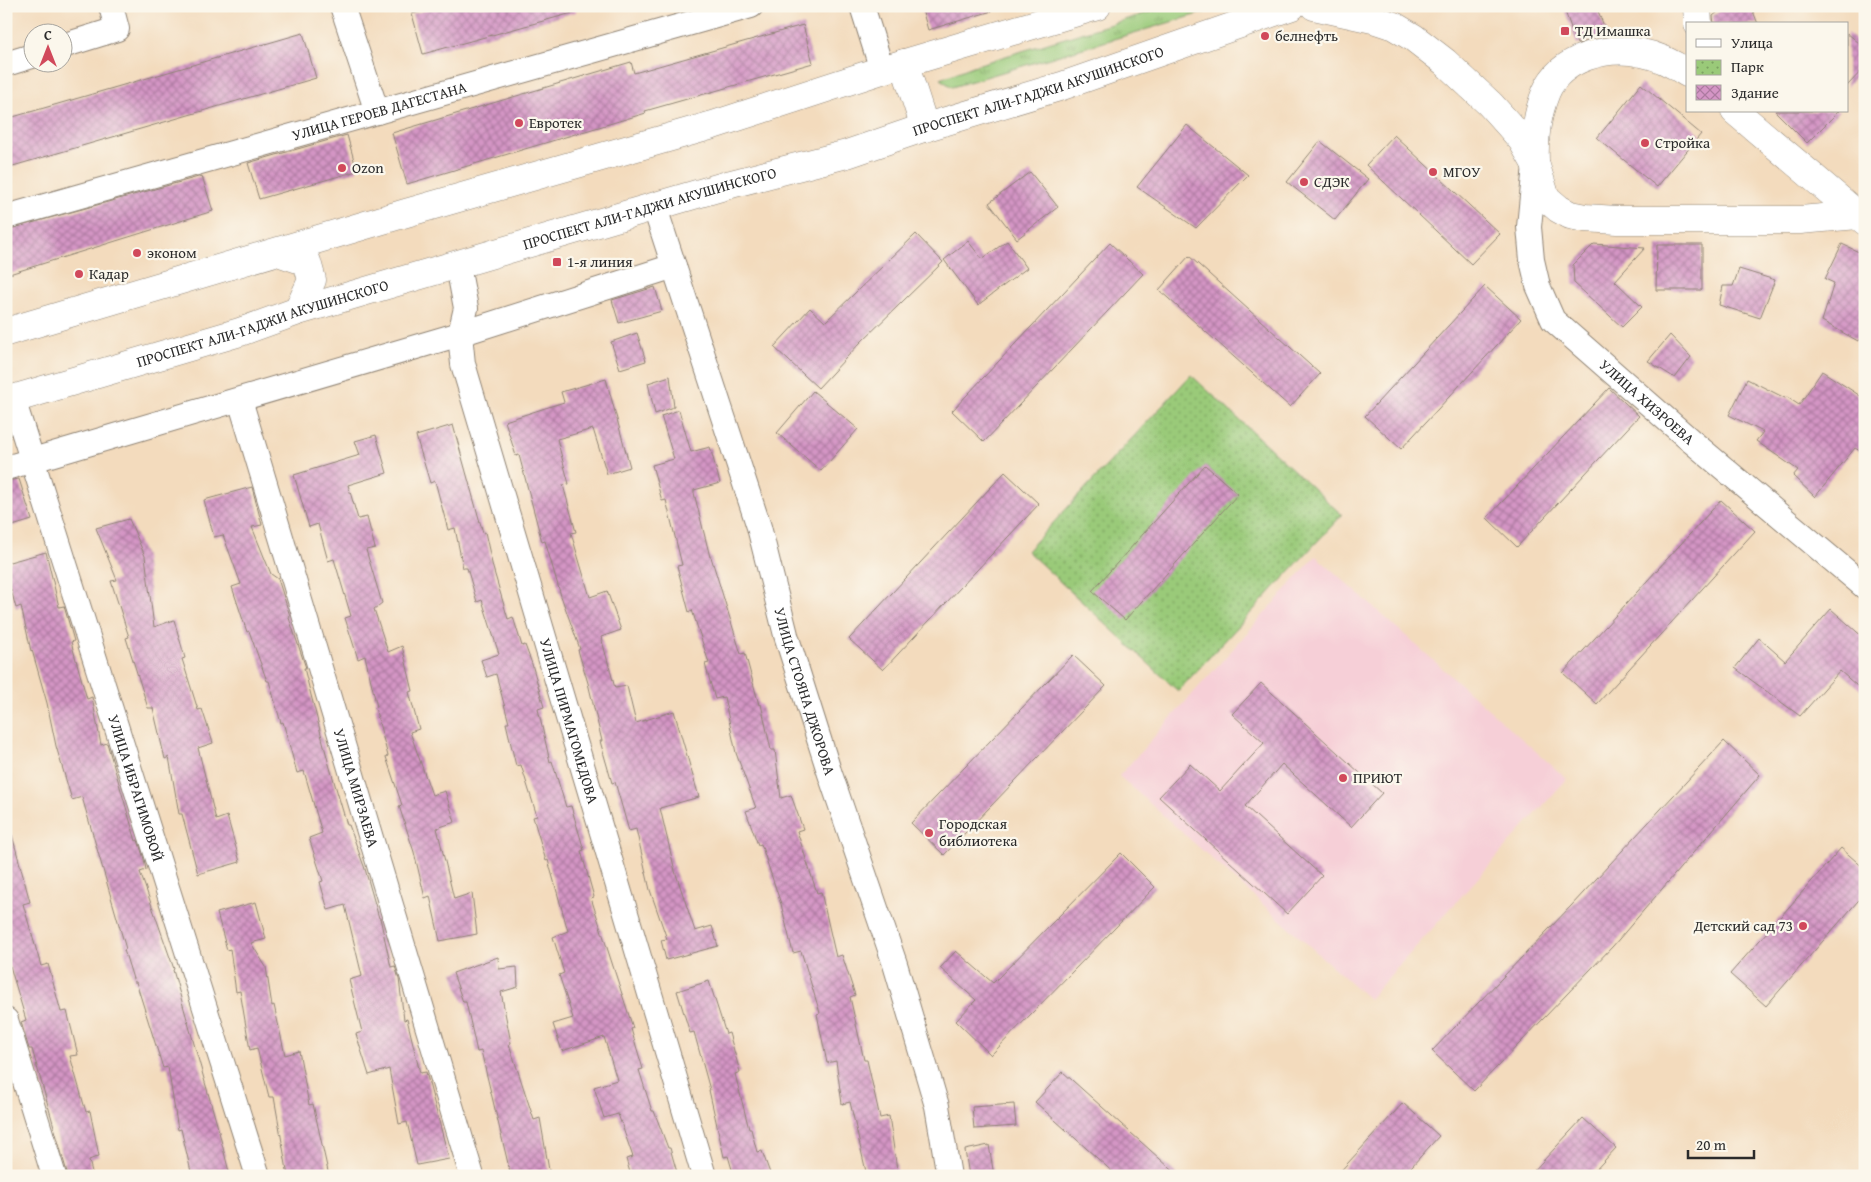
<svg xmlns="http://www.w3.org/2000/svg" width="1871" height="1182" viewBox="0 0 1871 1182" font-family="'Gentium Book Plus',serif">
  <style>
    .built { fill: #f6cfd7 }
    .grass { fill: url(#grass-tufts); stroke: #627a52 }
    .park { fill: url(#park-dots); stroke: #627a52 }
    .building { fill: url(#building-cross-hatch) }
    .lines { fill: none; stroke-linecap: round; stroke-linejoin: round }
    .street-casing { stroke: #8f8374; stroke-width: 26 }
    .secondary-casing { stroke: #8f8374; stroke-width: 29 }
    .primary-casing { stroke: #8f8374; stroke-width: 29 }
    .street { stroke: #fff; stroke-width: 24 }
    .secondary { stroke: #fff; stroke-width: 28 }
    .primary { stroke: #fff; stroke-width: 28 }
    .poi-dot { fill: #d1495b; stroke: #fbf7ec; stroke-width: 2 }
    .labels { text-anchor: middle; stroke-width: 4.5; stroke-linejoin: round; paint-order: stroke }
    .poi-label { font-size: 15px; fill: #2b2b2b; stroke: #fbf7ec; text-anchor: start }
    .street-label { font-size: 15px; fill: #2b2b2b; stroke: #fbf7ec }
  </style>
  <defs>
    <pattern id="grass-tufts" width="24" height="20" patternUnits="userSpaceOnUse" patternTransform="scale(1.25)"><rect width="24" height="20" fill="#9aca79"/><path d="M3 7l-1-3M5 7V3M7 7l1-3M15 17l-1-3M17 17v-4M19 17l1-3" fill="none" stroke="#7ea463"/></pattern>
    <pattern id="park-dots" width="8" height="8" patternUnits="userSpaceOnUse" patternTransform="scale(1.25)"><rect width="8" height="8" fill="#9aca79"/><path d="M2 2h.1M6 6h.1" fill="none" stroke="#7ea463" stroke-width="1.8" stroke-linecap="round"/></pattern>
    <pattern id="building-cross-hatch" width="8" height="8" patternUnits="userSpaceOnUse" patternTransform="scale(1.25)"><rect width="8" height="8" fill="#d495c5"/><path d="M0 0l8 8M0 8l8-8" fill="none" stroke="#ac7aa0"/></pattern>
  </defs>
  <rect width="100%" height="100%" fill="#fbf7ec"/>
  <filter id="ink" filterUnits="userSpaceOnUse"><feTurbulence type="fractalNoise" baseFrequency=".02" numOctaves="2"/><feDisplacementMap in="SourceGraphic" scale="10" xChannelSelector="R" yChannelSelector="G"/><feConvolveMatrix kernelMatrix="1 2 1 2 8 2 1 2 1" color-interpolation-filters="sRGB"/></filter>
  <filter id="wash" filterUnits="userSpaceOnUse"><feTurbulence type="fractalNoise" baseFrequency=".0096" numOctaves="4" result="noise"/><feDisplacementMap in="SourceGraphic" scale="20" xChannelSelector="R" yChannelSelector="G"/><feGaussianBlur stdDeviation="1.12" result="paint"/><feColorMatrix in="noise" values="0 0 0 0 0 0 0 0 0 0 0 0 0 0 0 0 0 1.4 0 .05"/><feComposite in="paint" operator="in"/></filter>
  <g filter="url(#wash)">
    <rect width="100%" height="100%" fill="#f3dbbd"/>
    <polygon class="built" points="1316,556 1567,779 1369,999 1119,776"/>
    <polygon class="grass" points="1170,6 1225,6 952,87 940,79 973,66"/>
    <polygon class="park" points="1191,375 1342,515 1178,691 1027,551"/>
    <g id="blocks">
      <g class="building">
        <polygon points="440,6 575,6 576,12 423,54 412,14"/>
        <polygon points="921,6 991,6 992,11 928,30"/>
        <polygon points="1563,6 1596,6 1608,36 1577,44"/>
        <polygon points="1725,6 1751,6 1758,24 1714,24 1713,16"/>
        <polygon points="803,25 813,63 645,111 646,113 407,184 392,133 631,62 634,73"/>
        <polygon points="303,33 316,78 6,168 6,119"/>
        <polygon points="1847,33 1865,48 1865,67 1847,86"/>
        <polygon points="1641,84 1701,134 1657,187 1597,138"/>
        <polygon points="1775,111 1839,111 1807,143"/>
        <polygon points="1187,125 1248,175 1196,228 1137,187"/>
        <polygon points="347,135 357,171 259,199 248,163"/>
        <polygon points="1394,135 1500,234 1471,264 1366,165"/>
        <polygon points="1320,141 1368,179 1335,220 1287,182"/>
        <polygon points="1030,172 1058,207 1017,239 989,203"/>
        <polygon points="202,176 213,211 6,275 6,230"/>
        <polygon points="916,234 943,262 860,343 818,388 774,347 810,308 825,322"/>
        <polygon points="968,241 982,259 1007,241 1027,268 978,305 944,260"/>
        <polygon points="1110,243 1143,274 984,442 952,411"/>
        <polygon points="1594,244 1645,248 1615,281 1642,307 1622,327 1574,283 1573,265"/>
        <polygon points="1842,244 1865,255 1865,331 1858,341 1822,321 1834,283 1825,279"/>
        <polygon points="1657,245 1702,245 1702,290 1656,290"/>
        <polygon points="1189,256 1320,374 1290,407 1159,290"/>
        <polygon points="1739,269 1775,280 1760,318 1719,305 1723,286 1733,286"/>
        <polygon points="1485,286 1521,319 1401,449 1365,416"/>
        <polygon points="655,287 662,311 619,323 612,300"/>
        <polygon points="637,333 646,361 620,369 611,342"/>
        <polygon points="1670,335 1691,357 1675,378 1648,361"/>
        <polygon points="1822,371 1865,399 1865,454 1855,448 1815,497 1793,476 1798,470 1756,441 1763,432 1729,415 1747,379 1785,398 1787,397 1799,405"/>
        <polygon points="670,376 674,407 655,414 648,383"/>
        <polygon points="606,379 630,467 607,474 593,429 557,439 569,484 563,485 576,532 571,533 590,597 607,591 621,630 601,637 615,688 627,686 636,723 674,711 699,797 660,808 675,871 695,931 712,926 718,946 666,960 661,940 667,939 650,890 636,829 629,831 615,782 612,783 600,741 602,741 588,683 578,650 580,649 561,596 545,541 542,542 519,455 516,456 505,421 564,402 561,392"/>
        <polygon points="1609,388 1639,416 1517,547 1487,518"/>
        <polygon points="813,391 858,429 821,471 777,433"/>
        <polygon points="679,410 691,452 710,447 720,483 694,490 694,493 710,557 711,557 741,654 745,653 759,705 761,704 771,750 775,750 781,798 791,795 803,829 797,831 817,893 821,892 836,957 842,955 855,995 850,997 864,1060 867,1060 880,1118 889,1116 898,1176 867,1176 850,1102 842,1104 836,1061 827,1063 817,1014 820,1013 801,951 793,953 781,904 761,844 758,845 746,811 756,808 736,753 724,697 715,699 705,664 709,663 692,610 689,612 677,566 682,565 666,500 662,501 652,465 674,459 661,416"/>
        <polygon points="453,425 483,533 485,532 493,568 508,619 513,617 522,646 525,645 532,664 544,707 538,709 550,762 552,761 566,807 571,806 584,850 581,851 594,897 591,898 633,1028 631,1029 643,1069 639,1070 652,1111 654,1111 668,1148 670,1148 678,1176 631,1176 626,1159 633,1157 618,1114 604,1118 594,1087 617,1080 604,1037 562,1051 553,1024 573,1018 559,975 564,973 553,937 568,931 548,860 546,861 533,817 537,816 521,765 516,766 506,723 509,723 496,674 487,677 481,660 499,654 482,600 477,602 467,568 463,568 455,528 448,530 435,481 430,483 416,436"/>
        <polygon points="376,435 387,473 348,485 358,519 367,517 375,548 366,550 382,603 374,609 388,652 402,646 413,691 409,692 419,729 410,732 432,795 445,791 455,822 437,828 454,899 472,893 477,934 440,941 430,896 425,898 414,852 399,806 402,805 386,757 388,756 375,708 377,707 365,656 358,659 345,618 351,616 334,559 328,561 318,524 309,527 294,475 360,455 355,441"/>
        <polygon points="1205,465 1238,494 1125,620 1092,591"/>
        <polygon points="1005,472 1039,504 883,670 849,639"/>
        <polygon points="19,479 32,520 6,528 6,481"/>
        <polygon points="252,487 262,525 252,527 271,574 278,579 290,616 289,618 306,668 304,668 328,761 347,825 349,825 365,869 379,918 380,918 391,967 395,966 399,979 404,1020 407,1019 420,1073 426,1072 449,1159 417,1165 407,1122 399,1124 389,1069 369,1075 356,1034 362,1032 349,980 362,976 345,905 328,910 320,882 323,881 309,838 322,833 304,771 297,773 283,722 281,723 269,681 267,681 249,631 247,632 232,587 241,584 223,535 214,537 204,500"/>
        <polygon points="1721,500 1755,531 1597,704 1563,673"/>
        <polygon points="129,519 145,556 154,627 174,620 185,658 182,659 198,710 202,709 213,743 198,748 216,820 227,816 240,862 198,874 182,814 179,814 169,757 165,759 153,708 148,708 126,638 129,637 111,581 117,580 96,528"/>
        <polygon points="46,552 59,607 64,606 74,641 71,642 87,699 92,697 101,745 107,743 136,841 138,840 144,859 146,870 140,872 174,969 173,970 218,1128 230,1176 192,1176 181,1129 178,1130 168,1067 163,1068 136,982 134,982 124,950 126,949 82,797 72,800 56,746 47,703 32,650 31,651 21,606 16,608 6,572 6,563"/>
        <polygon points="1831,609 1865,639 1865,693 1840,671 1800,716 1735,668 1759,638 1785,661"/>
        <polygon points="1073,655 1106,686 944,855 911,823"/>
        <polygon points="1261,683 1382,793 1351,827 1282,764 1245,806 1322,876 1287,914 1159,797 1190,764 1220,791 1264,743 1232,714"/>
        <polygon points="1724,741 1760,775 1613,946 1474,1091 1432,1051 1571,906"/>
        <polygon points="12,835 30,902 23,904 41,966 48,964 61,1012 67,1011 78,1055 70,1056 86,1112 90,1111 99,1156 89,1160 93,1176 68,1176 32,1049 29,1049 21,1022 26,1020 10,966 6,967 6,836"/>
        <polygon points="1841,848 1865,869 1865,893 1766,1006 1730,974"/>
        <polygon points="1121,853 1155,887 991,1055 956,1021 976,1000 940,968 956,951 993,983"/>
        <polygon points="256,902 266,939 251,943 266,967 272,1006 274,1005 285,1055 299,1051 309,1105 313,1104 329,1176 288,1176 274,1097 269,1097 257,1048 250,1050 240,991 236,992 230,949 227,950 217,913"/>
        <polygon points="498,957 499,969 517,967 518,987 501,992 511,1043 509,1044 534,1120 540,1118 550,1176 511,1176 481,1051 477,1052 466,1002 463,1002 453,973"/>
        <polygon points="709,981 726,1034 729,1033 740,1072 735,1074 749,1129 751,1129 757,1152 762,1151 771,1176 734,1176 728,1156 724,1157 709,1090 710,1090 694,1032 690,1033 677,991"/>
        <polygon points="1063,1072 1179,1176 1117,1176 1035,1102"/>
        <polygon points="1403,1103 1439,1136 1403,1176 1336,1176"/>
        <polygon points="1014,1104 1016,1126 974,1129 972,1107"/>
        <polygon points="1583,1118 1616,1148 1590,1176 1529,1176"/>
        <polygon points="989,1145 994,1176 969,1176 965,1150"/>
      </g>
    </g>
  </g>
  <g filter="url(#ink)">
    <use href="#blocks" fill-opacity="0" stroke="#8f8374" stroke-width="1"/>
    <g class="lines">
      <defs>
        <g id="street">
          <polyline points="342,6 377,112"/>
          <polyline points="862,6 882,70"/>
          <polyline points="62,46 117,29 111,6"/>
          <polyline points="6,64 32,56"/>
          <path id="s1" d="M1535,165L1529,227L1532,260L1538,286L1553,320L1690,440L1865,587"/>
          <path id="s2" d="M655,208L759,527L786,635L829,771L895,964L937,1106L949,1176"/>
          <path id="s3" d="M6,217L751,6"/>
          <path id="s4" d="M458,266L466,308L460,334L463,364L704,1176"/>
          <path id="s5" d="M13,399L258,1176"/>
          <path id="s6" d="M240,400L472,1176"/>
          <polyline points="6,468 460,334 674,266"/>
          <polyline points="6,1020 54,1176"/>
        </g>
        <g id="secondary">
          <polyline points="1314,6 1373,19 1394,26 1414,38 1445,62 1490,104 1509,125 1522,140 1535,163 1546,198 1559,209 1570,215 1585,218 1617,220 1800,220 1858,215"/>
          <polyline points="1697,6 1698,24"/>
          <polyline points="1735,111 1865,221"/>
          <path d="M1535,163C1534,140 1537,114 1546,92C1561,57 1608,45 1642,53C1658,56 1674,64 1687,73"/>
        </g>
        <g id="primary">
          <polyline points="904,63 925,128"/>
          <polyline points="278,252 307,262 312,280 298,311"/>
          <polyline points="6,332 406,213 713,125 882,70 1097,6"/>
          <path id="s7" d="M6,401L240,332L298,311L731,184L847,154L920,129L1062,86L1292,6"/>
        </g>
      </defs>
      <use href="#street" class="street-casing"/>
      <use href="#secondary" class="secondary-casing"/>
      <use href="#primary" class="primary-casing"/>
      <use href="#street" class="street"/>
      <use href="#secondary" class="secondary"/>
      <use href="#primary" class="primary"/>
    </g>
  </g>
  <g class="poi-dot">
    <rect x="1560" y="26" width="10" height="10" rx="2.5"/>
    <circle cx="1265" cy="36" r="5"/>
    <circle cx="519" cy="123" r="5"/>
    <circle cx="1645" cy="143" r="5"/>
    <circle cx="342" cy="168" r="5"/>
    <circle cx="1433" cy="172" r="5"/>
    <circle cx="1304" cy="182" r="5"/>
    <circle cx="137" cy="253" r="5"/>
    <rect x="552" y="257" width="10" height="10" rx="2.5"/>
    <circle cx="79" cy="274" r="5"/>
    <circle cx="1343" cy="778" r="5"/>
    <circle cx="929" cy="833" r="5"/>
    <circle cx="1803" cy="926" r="5"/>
  </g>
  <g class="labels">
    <g class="poi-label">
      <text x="1575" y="36">ТД Имашка</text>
      <text x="1275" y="41">белнефть</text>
      <text x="529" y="128">Евротек</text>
      <text x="1655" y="148">Стройка</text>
      <text x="352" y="173">Ozon</text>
      <text x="1443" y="177">МГОУ</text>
      <text x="1314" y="187">СДЭК</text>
      <text x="147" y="258">эконом</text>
      <text x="567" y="267">1-я линия</text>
      <text x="89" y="279">Кадар</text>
      <text x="1353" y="783">ПРИЮТ</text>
      <text x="939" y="829">Городская<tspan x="939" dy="17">библиотека</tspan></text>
      <text x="1793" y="931" text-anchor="end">Детский сад 73</text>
    </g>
    <g class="street-label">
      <text dy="5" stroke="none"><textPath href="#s7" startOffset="1078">ПРОСПЕКТ АЛИ-ГАДЖИ АКУШИНСКОГО</textPath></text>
      <text dy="5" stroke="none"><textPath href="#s3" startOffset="388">УЛИЦА ГЕРОЕВ ДАГЕСТАНА</textPath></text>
      <text dy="5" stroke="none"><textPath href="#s7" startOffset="672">ПРОСПЕКТ АЛИ-ГАДЖИ АКУШИНСКОГО</textPath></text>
      <text dy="5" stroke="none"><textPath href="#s7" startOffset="268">ПРОСПЕКТ АЛИ-ГАДЖИ АКУШИНСКОГО</textPath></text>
      <text dy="5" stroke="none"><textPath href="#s1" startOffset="284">УЛИЦА ХИЗРОЕВА</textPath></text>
      <text dy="5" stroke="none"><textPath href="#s2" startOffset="506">УЛИЦА СТОЯНА ДЖОРОВА</textPath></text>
      <text dy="5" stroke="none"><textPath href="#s4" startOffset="472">УЛИЦА ПИРМАГОМЕДОВА</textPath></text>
      <text dy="5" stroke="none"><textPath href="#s5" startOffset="408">УЛИЦА ИБРАГИМОВОЙ</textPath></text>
      <text dy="5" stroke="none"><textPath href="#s6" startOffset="405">УЛИЦА МИРЗАЕВА</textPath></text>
    </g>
  </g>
  <rect width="1871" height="1182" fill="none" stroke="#fbf7ec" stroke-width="25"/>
  <rect x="1686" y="22" width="162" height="90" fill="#fbf7ec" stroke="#a8a59f"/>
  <rect x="1696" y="39" width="25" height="8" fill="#ffffff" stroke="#a8a59f"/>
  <text x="1731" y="48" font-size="15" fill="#2b2b2b">Улица</text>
  <rect x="1696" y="60" width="25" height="15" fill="url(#park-dots)" stroke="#a8a59f"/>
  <text x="1731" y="72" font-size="15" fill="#2b2b2b">Парк</text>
  <rect x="1696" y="85" width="25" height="15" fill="url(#building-cross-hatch)" stroke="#a8a59f"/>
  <text x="1731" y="98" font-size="15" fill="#2b2b2b">Здание</text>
  <g transform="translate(48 48)"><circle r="24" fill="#fbf7ec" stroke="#a8a59f"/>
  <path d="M0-4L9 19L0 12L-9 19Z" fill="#d1495b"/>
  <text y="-8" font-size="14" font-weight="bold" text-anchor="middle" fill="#2b2b2b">С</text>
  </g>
  <path d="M1688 1150v8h66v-8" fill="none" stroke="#2b2b2b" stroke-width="2.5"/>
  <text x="1696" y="1150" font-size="15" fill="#2b2b2b" stroke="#fbf7ec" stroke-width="4" paint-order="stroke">20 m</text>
</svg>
